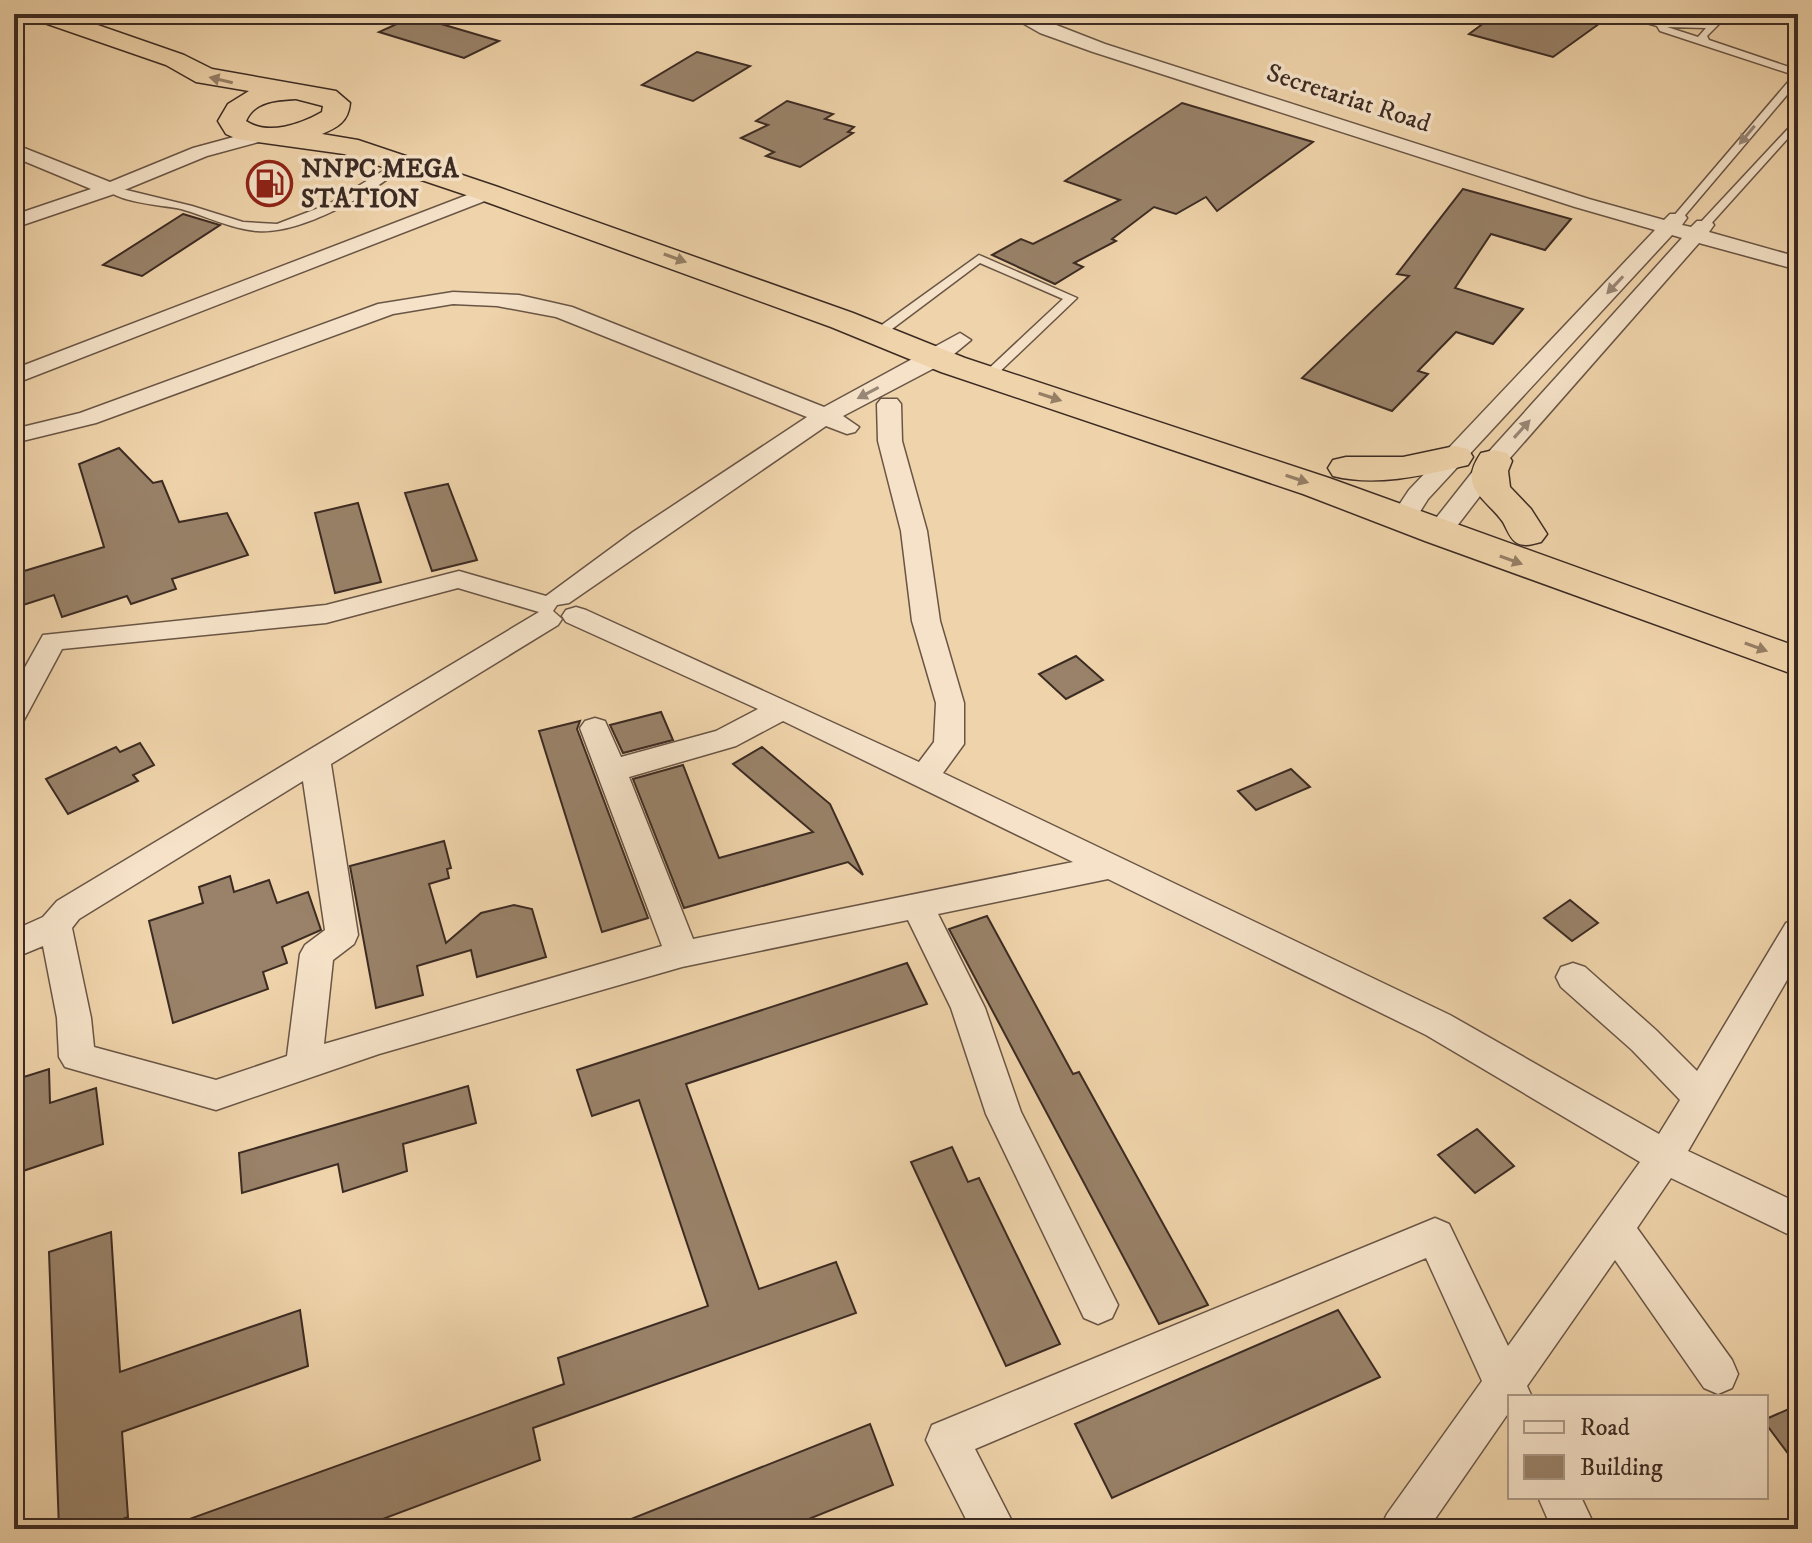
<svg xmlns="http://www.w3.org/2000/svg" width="1812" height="1543" viewBox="0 0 1812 1543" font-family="'IM FELL DW Pica',serif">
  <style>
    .building { fill: #998269; stroke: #3c2b23; stroke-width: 2 }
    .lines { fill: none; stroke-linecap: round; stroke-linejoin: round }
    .lane-casing { stroke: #695545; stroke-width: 3 }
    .street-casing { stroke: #695545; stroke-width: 3 }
    .highway-casing { stroke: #3c2b23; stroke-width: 3 }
    .lane { fill: #f5e2c8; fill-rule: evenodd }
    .street { fill: #f5e2c8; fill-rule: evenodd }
    .highway { fill: #efd3aa; fill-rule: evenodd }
    .oneway { fill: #967f66 }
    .oneway2 { fill: #988676 }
    .labels { text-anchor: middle; stroke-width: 7; stroke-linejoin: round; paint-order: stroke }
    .far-street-label { font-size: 26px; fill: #3c2b23; stroke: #f5e2c8 }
    .far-poi-label { font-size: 26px; font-weight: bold; fill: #3c2b23; stroke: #f5e2c8; text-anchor: start }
  </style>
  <rect width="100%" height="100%" fill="#efd3aa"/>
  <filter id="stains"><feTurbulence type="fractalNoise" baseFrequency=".0025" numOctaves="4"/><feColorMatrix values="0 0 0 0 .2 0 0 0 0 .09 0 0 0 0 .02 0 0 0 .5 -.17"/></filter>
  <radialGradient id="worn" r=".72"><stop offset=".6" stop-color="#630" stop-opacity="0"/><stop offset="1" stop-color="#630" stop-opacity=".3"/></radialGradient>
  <g class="building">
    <polygon points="1496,14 1577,14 1603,21 1553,57 1469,34"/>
    <polygon points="414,16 499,41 464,58 379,32"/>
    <polygon points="697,52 750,66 693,101 642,85"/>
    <polygon points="787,101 833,114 825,119 854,127 848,132 853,133 800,167 766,156 774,152 741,138 768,125 756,121"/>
    <polygon points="1182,103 1313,142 1217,211 1206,197 1176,214 1154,207 1112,239 1116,241 1074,263 1083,267 1055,284 992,255 1021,239 1033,244 1120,200 1065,181"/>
    <polygon points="1463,189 1571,219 1545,250 1491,234 1455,288 1523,309 1493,344 1456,332 1418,371 1428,374 1392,411 1302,378 1409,276 1397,274"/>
    <polygon points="183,214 220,225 142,276 103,265"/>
    <polygon points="119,448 153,483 162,481 179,522 227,513 248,555 172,579 176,589 131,604 127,596 62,617 54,595 20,606 14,588 14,574 104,547 79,464"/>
    <polygon points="448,484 477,560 432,571 405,493"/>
    <polygon points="358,503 381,582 335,593 315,513"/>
    <polygon points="1076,656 1103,680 1066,699 1039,674"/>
    <polygon points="661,712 673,740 623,753 610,725"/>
    <polygon points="580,721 577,729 648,918 602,932 539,731"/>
    <polygon points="140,743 154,765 133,775 138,781 68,814 46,779 116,747 120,752"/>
    <polygon points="762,747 830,804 863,875 848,862 684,908 633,779 683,765 719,858 813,832 733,764"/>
    <polygon points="1291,769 1310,787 1256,810 1238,791"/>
    <polygon points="444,841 451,868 447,869 449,878 429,884 446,943 481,913 514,905 532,909 546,957 477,977 471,950 417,966 423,995 376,1008 350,866"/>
    <polygon points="230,876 234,892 269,880 277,903 308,892 321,930 282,947 287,963 263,972 268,989 173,1023 149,921 203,903 199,887"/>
    <polygon points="1570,900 1598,923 1572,941 1544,918"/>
    <polygon points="987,916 1073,1074 1079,1072 1208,1305 1159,1324 949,929"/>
    <polygon points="907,963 927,1004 686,1084 759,1289 836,1262 856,1313 533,1428 540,1460 356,1529 171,1529 170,1526 564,1384 558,1358 708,1306 639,1100 592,1116 577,1070"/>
    <polygon points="49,1069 50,1103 96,1088 103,1144 14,1174 14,1080"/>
    <polygon points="468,1086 476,1123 403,1144 407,1171 343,1192 338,1164 242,1193 239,1153"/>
    <polygon points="1477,1129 1514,1166 1475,1193 1438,1155"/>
    <polygon points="952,1147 968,1182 979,1178 1060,1344 1006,1366 911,1162"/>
    <polygon points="111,1232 120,1372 300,1310 308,1366 122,1432 128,1517 97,1529 59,1529 49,1252"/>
    <polygon points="1338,1310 1380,1377 1112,1498 1075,1424"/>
    <polygon points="1798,1405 1798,1467 1766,1424 1766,1419"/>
    <polygon points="870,1424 893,1485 784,1529 606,1529"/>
  </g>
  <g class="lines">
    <defs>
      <g id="lane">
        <path d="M1616,14H1631L1661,21L1711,22L1720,14H1729L1707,36L1709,40L1798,70V82L1681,220L1672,218L1794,75L1660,31L1657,26ZM1667,27L1706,28L1698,37Z"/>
        <polygon points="1798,118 1798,127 1708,227 1700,227 1700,223"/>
        <path d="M396,163L405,165C374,193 300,235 257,231C231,229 206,216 181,209C157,204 125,204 105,189L110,186L192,206L243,222L277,224L329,204Z"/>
        <polygon points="979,255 1077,298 992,379 988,380 982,376 984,373 1063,299 980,263 880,338 872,338 872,332"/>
      </g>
      <g id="street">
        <polygon points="1007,14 1028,14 1105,44 1589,199 1664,220 1670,214 1684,214 1687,218 1682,225 1691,227 1697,221 1711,221 1714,225 1709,232 1798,257 1798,270 1699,243 1503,466 1447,539 1429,539 1425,533 1429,527 1485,456 1682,238 1672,235 1428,499 1411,526 1393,526 1389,520 1409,490 1655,230 1575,207 1093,52 1040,33"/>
        <polygon points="263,129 270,131 272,135 270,139 207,156 117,193 14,228 14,215 91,189 14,157 14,144 110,182 193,148"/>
        <polygon points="488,187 495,189 498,193 495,197 14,384 14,369"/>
        <path d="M453,292L519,295L572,307L824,407L960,333L971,340L942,364L843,416L859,427L855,432L847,434L826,426L569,603L557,605L553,611L562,619L558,625L331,764L358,935L354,944L333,960L324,1044L662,946L580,728L585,721L595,718L605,721L621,757L716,731L758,709L566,622L562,616L566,610L576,607L586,610L919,762L934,742L936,703L912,621L901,531L878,441L877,404L881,399H897L901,404L902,441L927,531L940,621L964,703V744L943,773L1450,1015L1659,1134L1680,1100L1632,1050L1561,987L1556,977L1561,967L1573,963L1585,967L1656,1030L1697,1071L1786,923L1798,919V961L1688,1151L1798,1203V1239L1671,1178L1637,1228L1732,1360L1738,1374L1732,1388L1718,1394L1704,1388L1615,1260L1527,1386L1532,1397H1510V1417L1507,1415L1428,1529H1380L1387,1514L1482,1381L1426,1258L975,1449L1016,1529H971L926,1440L932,1425L1435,1218L1449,1224L1508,1346L1640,1162L1426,1035L1108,879L938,914L985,1008L1021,1112L1118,1305L1112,1318L1098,1324L1084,1318L986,1114L951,1008L908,920L682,967L379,1054L216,1110L65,1067L59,1057L57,1018L43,946L14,958V930L43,917L57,901L539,612L458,588L326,623L62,649L24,720L14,723V687L43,635L326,605L459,571L546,596L633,532L807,417L556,317L497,306L453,304L393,314L96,423L14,443V429L80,413L378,304ZM783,721L1073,862L693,939L629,777L736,746ZM303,781L325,930L305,945L300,954L287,1056L216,1080L94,1047L91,1018L72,928L79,919Z"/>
        <polygon points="1538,1497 1581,1497 1596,1529 1552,1529"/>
      </g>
      <g id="highway">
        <path d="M30,14H66L184,55L212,69L336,91L350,103C348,122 338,127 322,134L358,140L498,187L853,313L965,358L1329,478L1798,647V676L1425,541L1303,494L941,372L831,327L478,199L344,154L237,139L226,134L218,121L228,104L249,91L196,82L166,65L33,19ZM296,99L323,106L322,112C301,124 268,136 246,121C254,101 277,100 296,99Z"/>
        <path d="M1455,446L1468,449L1473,457L1468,465C1425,475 1377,487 1333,476L1328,468L1333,460L1346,457H1403Z"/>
        <path d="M1494,450L1507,453L1512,461L1508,471L1510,487L1531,509L1547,534L1541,542C1533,544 1525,547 1517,543C1510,539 1507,529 1503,522C1485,497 1457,488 1481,453Z"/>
      </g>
    </defs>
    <use href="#lane" class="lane-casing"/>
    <use href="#street" class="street-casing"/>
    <use href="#highway" class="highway-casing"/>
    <use href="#lane" class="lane"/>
    <use href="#street" class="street"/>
    <use href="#highway" class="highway"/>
  </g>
  <defs><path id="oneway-solid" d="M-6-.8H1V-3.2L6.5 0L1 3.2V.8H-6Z" transform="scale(2)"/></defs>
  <g class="oneway">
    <use href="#oneway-solid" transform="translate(221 80) rotate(-167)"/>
    <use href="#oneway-solid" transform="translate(675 258) rotate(20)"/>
    <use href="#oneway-solid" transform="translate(1050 397) rotate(18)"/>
    <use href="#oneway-solid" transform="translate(1297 479) rotate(18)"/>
    <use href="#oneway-solid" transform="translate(1511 560) rotate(20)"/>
    <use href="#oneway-solid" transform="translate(1756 647) rotate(20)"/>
  </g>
  <g class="oneway2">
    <use href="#oneway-solid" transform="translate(1747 135) rotate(130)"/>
    <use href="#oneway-solid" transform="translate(1615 285) rotate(133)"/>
    <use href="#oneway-solid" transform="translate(868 393) rotate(152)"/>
    <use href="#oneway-solid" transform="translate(1522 429) rotate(-48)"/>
  </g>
  <defs>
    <symbol id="fuel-ring" viewBox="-11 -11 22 22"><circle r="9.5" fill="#f5e2c8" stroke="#8f2418" stroke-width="1.5"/><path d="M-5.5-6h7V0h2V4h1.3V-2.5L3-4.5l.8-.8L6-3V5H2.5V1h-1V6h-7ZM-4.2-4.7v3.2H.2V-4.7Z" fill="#8f2418"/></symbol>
  </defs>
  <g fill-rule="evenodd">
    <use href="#fuel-ring" x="244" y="158" width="51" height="51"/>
  </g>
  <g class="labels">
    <g class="far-street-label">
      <text transform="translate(1349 97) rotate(18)" y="9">Secretariat Road</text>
    </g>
    <g class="far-poi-label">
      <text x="301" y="177">NNPC MEGA<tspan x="301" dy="30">STATION</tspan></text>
    </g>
  </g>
  <rect width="1812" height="1543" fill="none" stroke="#efd3aa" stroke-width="48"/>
  <rect x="16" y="16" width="1780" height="1511" fill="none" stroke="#3c2b23" stroke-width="4"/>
  <rect x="24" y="24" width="1764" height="1495" fill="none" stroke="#3c2b23" stroke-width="2"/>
  <rect x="1508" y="1395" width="260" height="104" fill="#f5e2c8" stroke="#ab9986" stroke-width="2"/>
  <rect x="1524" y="1421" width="40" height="12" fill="#f5e2c8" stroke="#ab9986" stroke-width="2"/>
  <text x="1580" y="1435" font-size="24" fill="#3c2b23">Road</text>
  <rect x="1524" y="1455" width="40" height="24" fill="#998269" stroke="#ab9986" stroke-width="2"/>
  <text x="1580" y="1475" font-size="24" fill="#3c2b23">Building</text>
  <rect width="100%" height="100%" filter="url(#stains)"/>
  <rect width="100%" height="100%" fill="url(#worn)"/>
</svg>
